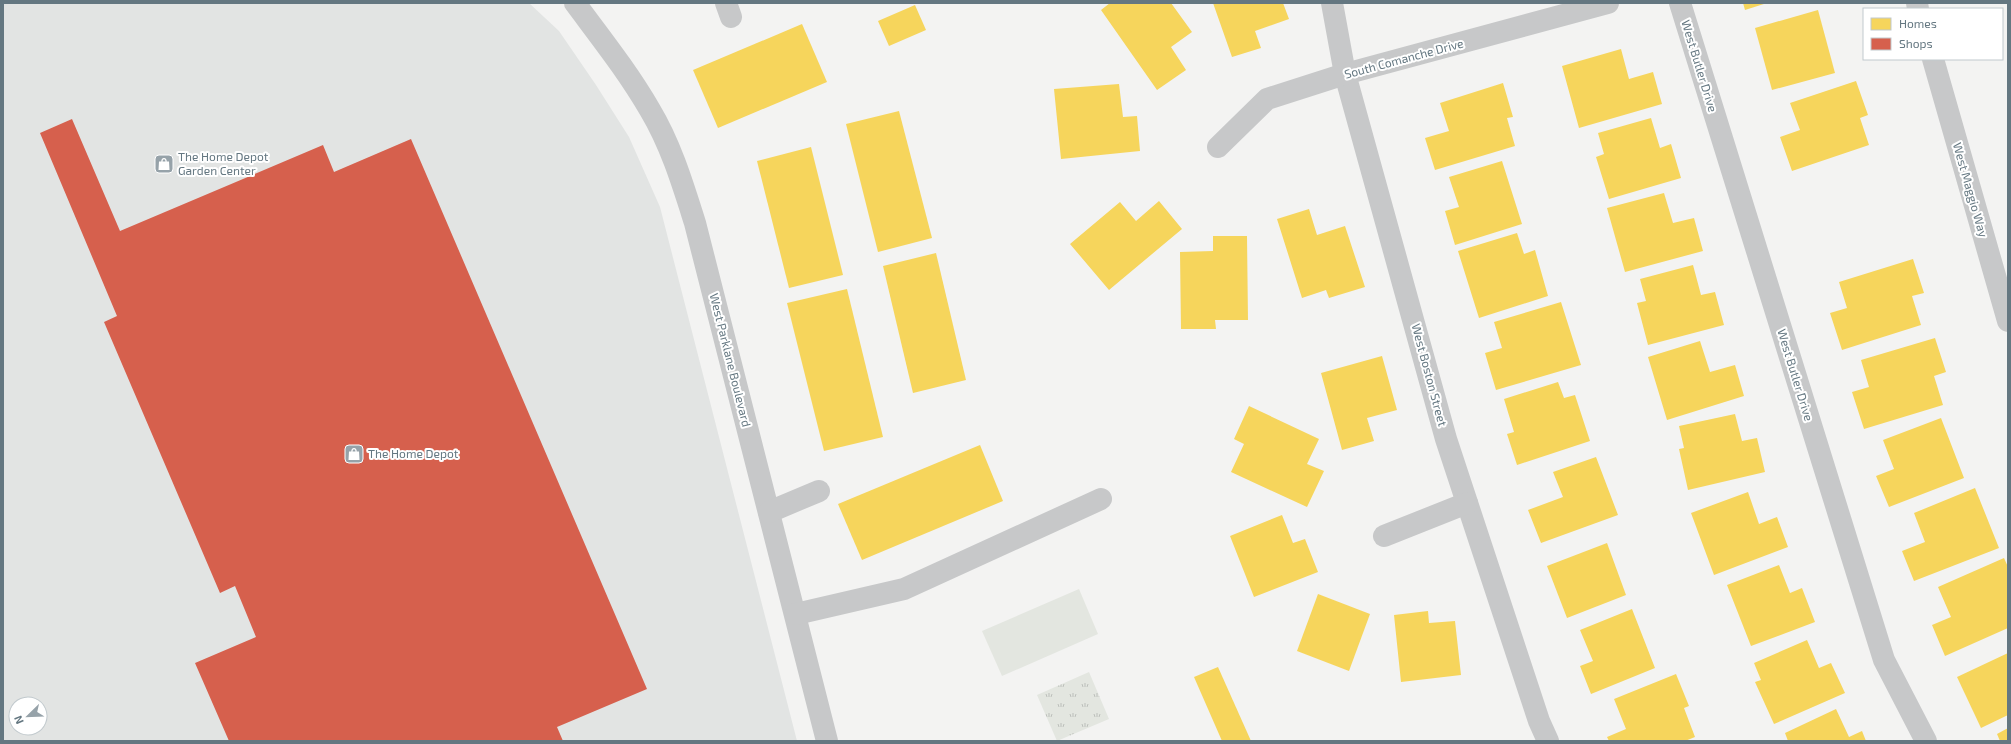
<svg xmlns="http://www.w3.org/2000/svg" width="2011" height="744" viewBox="0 0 2011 744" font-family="'Exo 2',sans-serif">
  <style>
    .built { fill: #e2e4e3; fill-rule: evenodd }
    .grass { fill: url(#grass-tufts) }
    .pitch { fill: #e3e6e0 }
    .homes { fill: #f6d55c }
    .shops { fill: #d6604d }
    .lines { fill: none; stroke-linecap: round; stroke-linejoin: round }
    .minor { stroke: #c7c8c9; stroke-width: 22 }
    .labels { text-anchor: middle; stroke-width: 4; stroke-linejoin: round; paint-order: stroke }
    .street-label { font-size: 12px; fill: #647781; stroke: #fff }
    .poi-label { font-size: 12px; fill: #647781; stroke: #fff; text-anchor: start }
  </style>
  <defs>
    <pattern id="grass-tufts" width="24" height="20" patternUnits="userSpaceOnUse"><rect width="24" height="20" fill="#e3e6e0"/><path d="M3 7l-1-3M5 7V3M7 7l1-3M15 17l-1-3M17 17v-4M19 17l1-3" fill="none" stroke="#bcbfbb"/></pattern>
  </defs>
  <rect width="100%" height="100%" fill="#f3f3f2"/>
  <path class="built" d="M3,3H529L559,31L596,85L629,137L660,207L797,741H3ZM16,704H40V728H16Z"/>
  <polygon class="grass" points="1089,672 1109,719 1057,741 1037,695"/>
  <polygon class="pitch" points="1079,589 1098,634 1002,676 982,631"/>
  <g class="homes">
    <polygon points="1110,3 1171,3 1192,32 1171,47 1186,70 1157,90 1101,10"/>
    <polygon points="1213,3 1283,3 1289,19 1255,31 1261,48 1232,57"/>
    <polygon points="1743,3 1767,3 1745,10"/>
    <polygon points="915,5 926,30 889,46 878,21"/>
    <polygon points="1818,10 1835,73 1772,90 1755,28"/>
    <polygon points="802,24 827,82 718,128 693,70"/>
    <polygon points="1621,49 1629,79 1653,72 1662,104 1579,128 1562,66"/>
    <polygon points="1856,81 1868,115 1860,118 1869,145 1792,171 1780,137 1800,130 1790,103"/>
    <polygon points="1503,83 1513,117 1507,118 1515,146 1435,170 1425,138 1449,131 1440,103"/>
    <polygon points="1119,84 1123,117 1137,116 1140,151 1061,159 1054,89"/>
    <polygon points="899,111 932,238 878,252 846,124"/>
    <polygon points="1651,118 1660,148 1671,144 1681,178 1609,199 1596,157 1604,154 1598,133"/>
    <polygon points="811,147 843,275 789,288 757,161"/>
    <polygon points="1502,161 1522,224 1455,245 1445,211 1459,207 1449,177"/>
    <polygon points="1664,193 1673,223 1694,218 1703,251 1625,272 1607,208"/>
    <polygon points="1159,201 1182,229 1109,290 1070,244 1120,202 1136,221"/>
    <polygon points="1309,209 1317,235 1345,226 1365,287 1329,298 1326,290 1302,298 1277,219"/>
    <polygon points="1517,233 1524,254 1535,250 1548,296 1479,318 1458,251"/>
    <polygon points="1213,236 1247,236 1248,320 1215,320 1216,329 1181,329 1180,252 1213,251"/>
    <polygon points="936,253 966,380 913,393 883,266"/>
    <polygon points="1913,259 1924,293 1912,296 1921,325 1842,350 1830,313 1847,308 1839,282"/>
    <polygon points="1693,265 1701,295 1715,292 1724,325 1648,345 1637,303 1646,301 1640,279"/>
    <polygon points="847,289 883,437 824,451 787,303"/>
    <polygon points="1561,302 1581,365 1496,390 1485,353 1502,348 1494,322"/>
    <polygon points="1935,338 1946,372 1934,376 1943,405 1864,429 1852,392 1869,387 1861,360"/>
    <polygon points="1700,341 1710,372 1735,365 1744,396 1667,420 1648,357"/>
    <polygon points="1382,356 1397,410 1367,418 1374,441 1342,450 1321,373"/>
    <polygon points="1558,382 1564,398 1575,395 1590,441 1517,465 1507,434 1514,432 1504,399"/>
    <polygon points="1249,406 1319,439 1307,464 1324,471 1307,507 1231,472 1244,444 1234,439"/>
    <polygon points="1735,414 1742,441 1757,438 1765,472 1688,490 1679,449 1684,448 1679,426"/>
    <polygon points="1941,418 1964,478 1889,507 1876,476 1894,469 1883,440"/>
    <polygon points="980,445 1003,501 862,560 838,504"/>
    <polygon points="1596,457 1618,515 1541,543 1528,510 1563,497 1553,472"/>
    <polygon points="1975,488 1999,548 1914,581 1902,551 1925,542 1914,513"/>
    <polygon points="1748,492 1759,524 1777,517 1788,547 1714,575 1691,513"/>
    <polygon points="1282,515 1293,543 1305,539 1318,572 1254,597 1230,536"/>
    <polygon points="1607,543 1626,595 1567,618 1547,566"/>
    <polygon points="2004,558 2008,567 2008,628 1945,656 1932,625 1951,617 1938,587"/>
    <polygon points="1779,565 1790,593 1802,588 1815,622 1751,646 1727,585"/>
    <polygon points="1318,594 1370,614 1349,671 1297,651"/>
    <polygon points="1632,609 1655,668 1591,694 1580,666 1593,661 1580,630"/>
    <polygon points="1428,611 1429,623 1455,621 1461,675 1401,682 1394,615"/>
    <polygon points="1807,640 1819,668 1831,663 1845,693 1774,724 1755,682 1761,680 1754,663"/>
    <polygon points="2008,653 2008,715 1981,728 1957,677"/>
    <polygon points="1218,667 1251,741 1222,741 1194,677"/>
    <polygon points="1676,674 1689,706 1684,708 1695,737 1685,741 1609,741 1607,737 1626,729 1614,699"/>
    <polygon points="1836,709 1849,737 1862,731 1866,741 1788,741 1785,733"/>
    <polygon points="2008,728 2008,741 2000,741 1997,734"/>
  </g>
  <polygon class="shops" points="72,119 120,231 323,145 334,172 411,139 647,689 557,727 563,741 229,741 195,663 256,637 235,586 220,593 104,322 117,316 40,133"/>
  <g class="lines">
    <g class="minor">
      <path d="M575,3C601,38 628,72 650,110C671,145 683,185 695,223L827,741"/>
      <polyline points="726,3 731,17"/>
      <polyline points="1332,3 1345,74 1446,439 1539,721 1548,741"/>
      <polyline points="1680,3 1884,660 1926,741"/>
      <polyline points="1917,3 1918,9"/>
      <polyline points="1933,59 2008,321"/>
      <polyline points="1218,147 1267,99 1345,74 1608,3"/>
      <polyline points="769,512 819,491"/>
      <polyline points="1384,536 1467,503"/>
      <polyline points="796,614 904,589 1101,499"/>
    </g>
  </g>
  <defs>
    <symbol id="shop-square" viewBox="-11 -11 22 22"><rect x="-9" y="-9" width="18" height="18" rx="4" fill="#96a2a9" stroke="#fff"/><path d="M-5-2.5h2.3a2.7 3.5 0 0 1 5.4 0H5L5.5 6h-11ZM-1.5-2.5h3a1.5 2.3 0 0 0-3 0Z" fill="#fff"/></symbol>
  </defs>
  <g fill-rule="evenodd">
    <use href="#shop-square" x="153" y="153" width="22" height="22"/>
    <use href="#shop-square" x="343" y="443" width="22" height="22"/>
  </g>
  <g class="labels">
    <g class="street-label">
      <text transform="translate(1404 59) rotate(-15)" y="4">South Comanche Drive</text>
      <text transform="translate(1699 66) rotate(73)" y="4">West Butler Drive</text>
      <text transform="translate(1970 190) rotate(74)" y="4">West Maggio Way</text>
      <text transform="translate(730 360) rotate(76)" y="4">West Parklane Boulevard</text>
      <text transform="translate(1429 375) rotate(75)" y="4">West Boston Street</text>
      <text transform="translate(1795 375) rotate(73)" y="4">West Butler Drive</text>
    </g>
    <g class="poi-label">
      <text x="178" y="161">The Home Depot<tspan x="178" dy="14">Garden Center</tspan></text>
      <text x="368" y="458">The Home Depot</text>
    </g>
  </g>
  <rect width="2011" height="744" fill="none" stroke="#647781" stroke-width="8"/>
  <rect x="1863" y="8" width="140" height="52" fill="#ffffff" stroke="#c1c9cd"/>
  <rect x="1871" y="18" width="20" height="12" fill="#f6d55c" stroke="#c1c9cd"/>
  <text x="1899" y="28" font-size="12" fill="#647781">Homes</text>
  <rect x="1871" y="38" width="20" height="12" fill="#d6604d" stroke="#c1c9cd"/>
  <text x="1899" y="48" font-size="12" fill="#647781">Shops</text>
  <g transform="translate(28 716) rotate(247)"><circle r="19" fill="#ffffff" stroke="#c1c9cd"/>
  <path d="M0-3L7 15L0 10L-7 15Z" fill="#96a2a9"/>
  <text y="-6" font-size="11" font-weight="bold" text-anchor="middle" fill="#647781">N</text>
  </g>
</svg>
